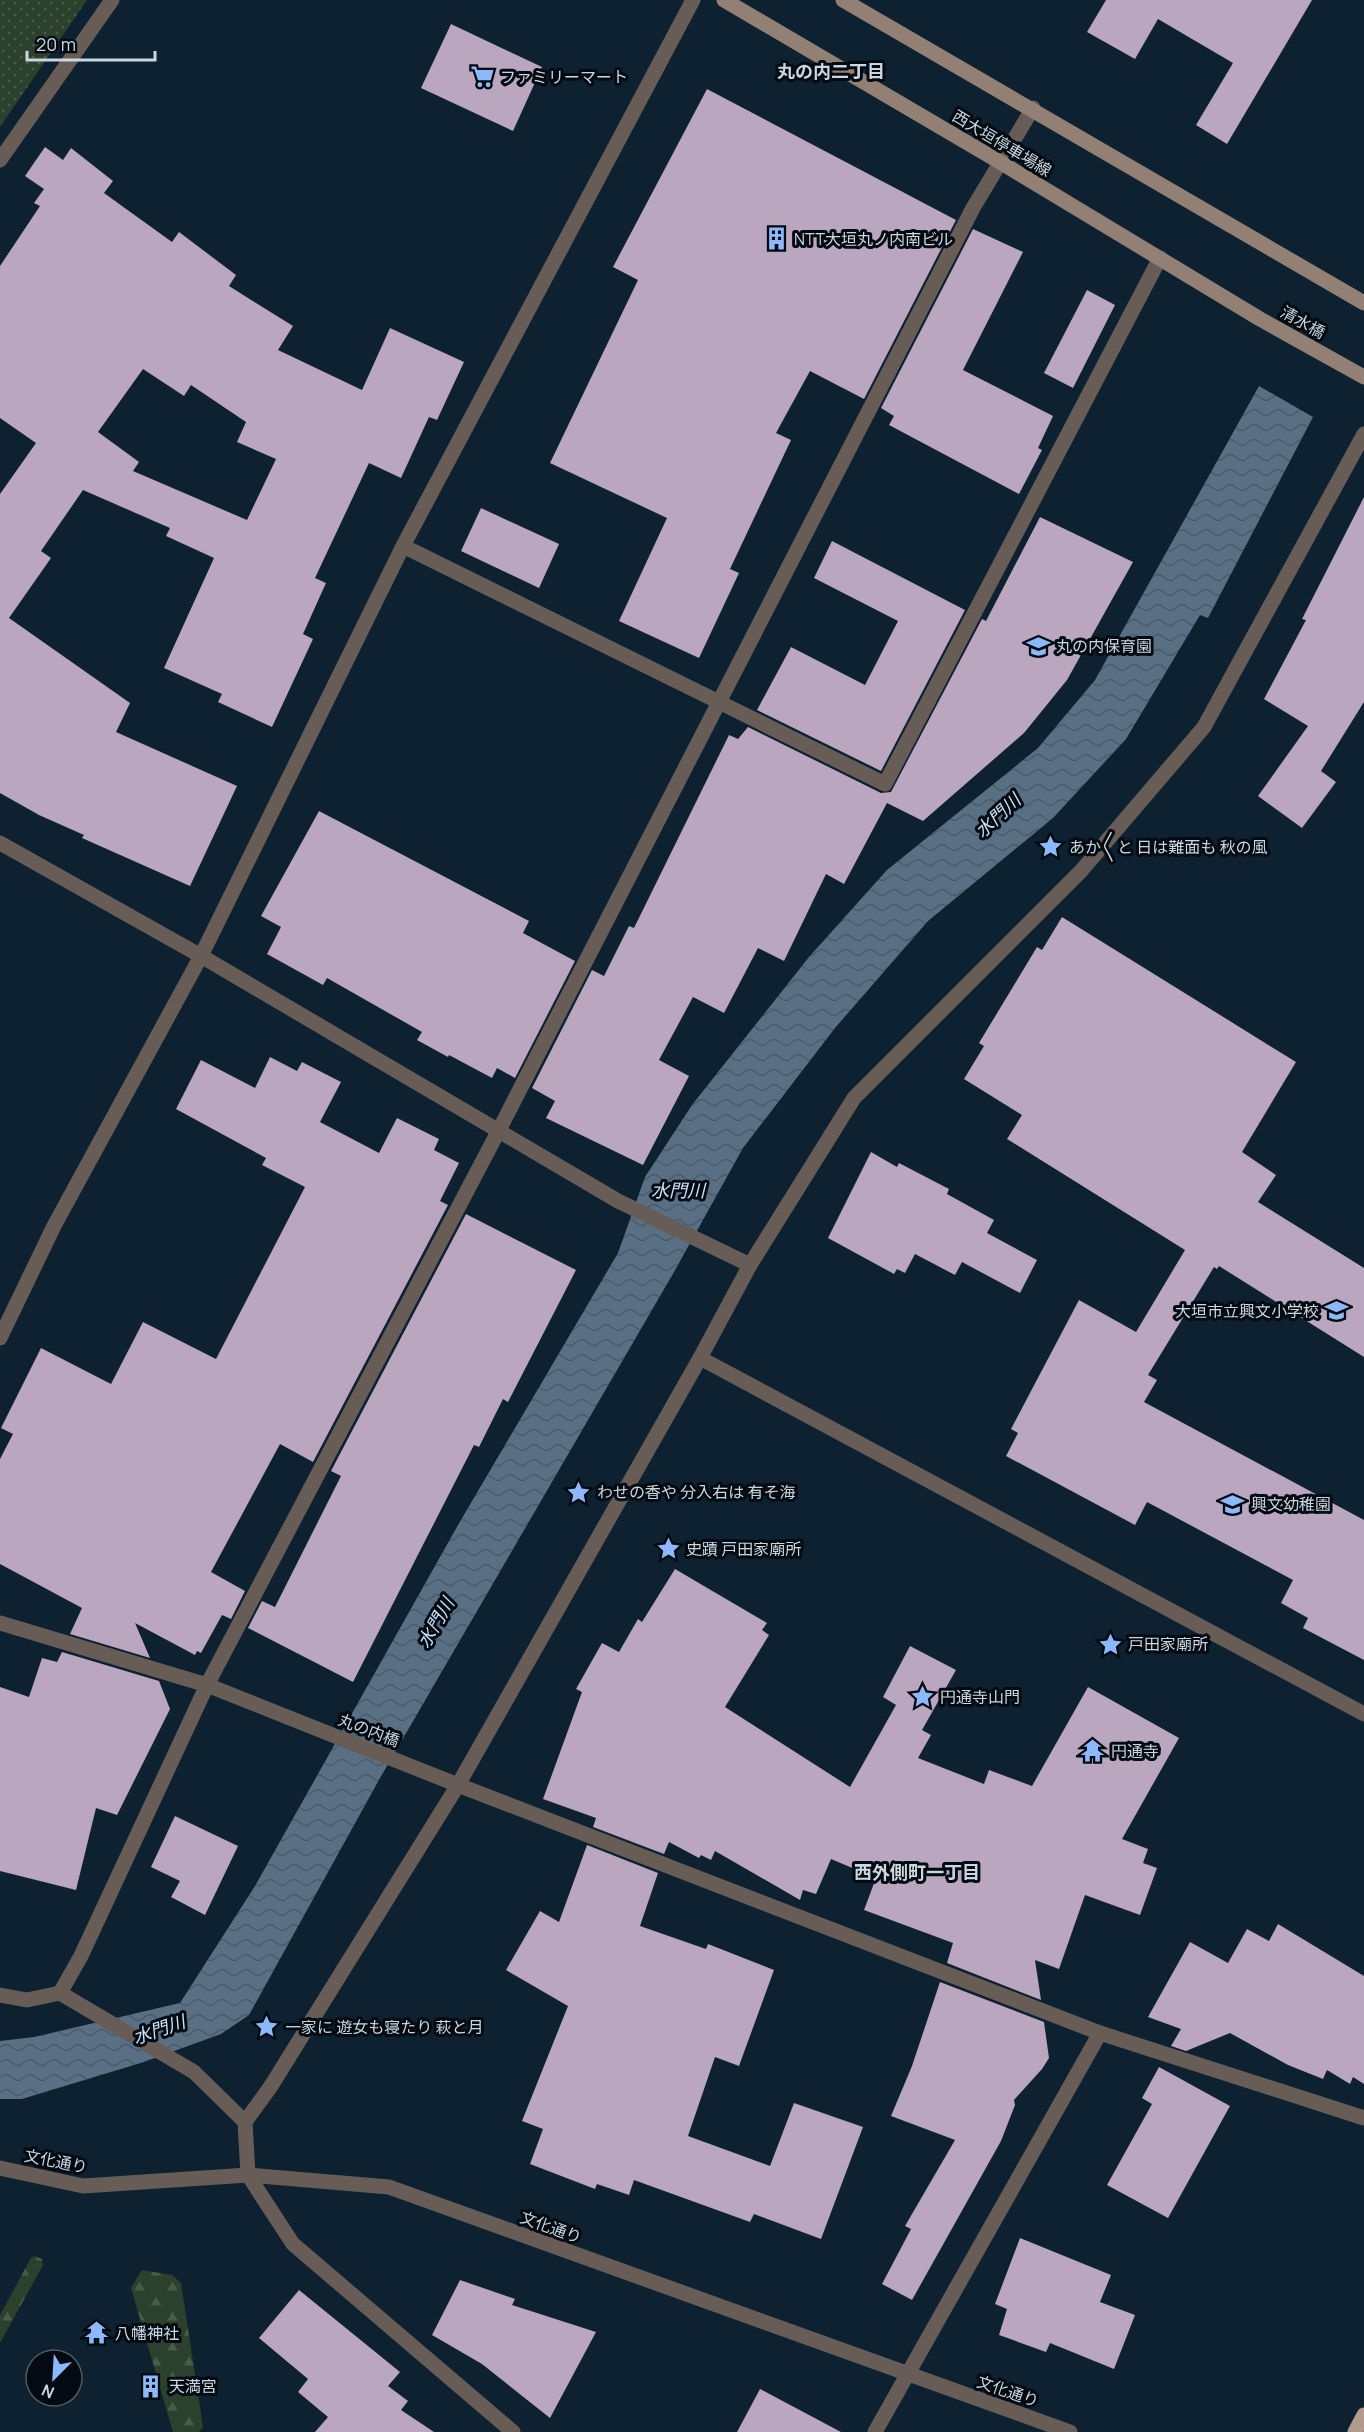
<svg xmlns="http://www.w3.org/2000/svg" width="1364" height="2432" viewBox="0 0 1364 2432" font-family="Manrope,'Noto Sans JP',sans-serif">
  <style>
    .forest { fill: url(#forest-firs) }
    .park { fill: url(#park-dots) }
    .water { fill: url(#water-waves) }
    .building { fill: #baa6be; fill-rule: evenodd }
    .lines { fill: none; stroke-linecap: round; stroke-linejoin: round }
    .minor { stroke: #685d56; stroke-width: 15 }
    .tertiary { stroke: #685d56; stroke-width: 15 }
    .secondary { stroke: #928075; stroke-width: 15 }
    .primary { stroke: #b29b8d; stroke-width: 15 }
    .labels { text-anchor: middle; stroke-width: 6; stroke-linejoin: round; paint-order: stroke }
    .poi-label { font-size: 16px; fill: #cad7e1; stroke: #030a11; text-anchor: start }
    .street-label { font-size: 16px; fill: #cad7e1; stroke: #030a11 }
    .neighbourhood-label { font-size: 18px; font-weight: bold; fill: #cad7e1; stroke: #030a11 }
    .water-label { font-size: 18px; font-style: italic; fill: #c8e2fb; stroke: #030a11 }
  </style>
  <defs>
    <pattern id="forest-firs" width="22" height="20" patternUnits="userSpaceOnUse" patternTransform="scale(1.5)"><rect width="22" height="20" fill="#2c412d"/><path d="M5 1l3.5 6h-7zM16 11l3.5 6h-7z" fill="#495c4b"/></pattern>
    <pattern id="park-dots" width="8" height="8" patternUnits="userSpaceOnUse" patternTransform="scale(1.5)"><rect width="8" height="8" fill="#2c412d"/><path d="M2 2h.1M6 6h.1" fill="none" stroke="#495c4b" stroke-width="1.8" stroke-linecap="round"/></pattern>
    <pattern id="water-waves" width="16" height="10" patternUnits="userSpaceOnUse" patternTransform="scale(1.5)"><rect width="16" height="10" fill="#586f84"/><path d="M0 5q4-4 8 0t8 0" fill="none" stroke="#4c5a67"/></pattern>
  </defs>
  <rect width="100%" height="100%" fill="#0d2131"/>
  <g class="forest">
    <polygon points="35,2256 42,2259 43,2265 0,2343 0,2315 31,2258"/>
    <polygon points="142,2270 172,2275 181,2283 203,2427 199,2432 173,2432 131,2288"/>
  </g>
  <polygon class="park" points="0,0 87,0 0,127"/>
  <polygon class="water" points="1259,386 1313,417 1208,618 1200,615 1126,739 1053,818 928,921 835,1028 743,1148 674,1272 380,1778 249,2015 221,2034 144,2062 22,2099 0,2099 0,2041 34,2037 180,2003 255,1886 458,1525 618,1253 645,1177 692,1105 809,957 887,870 1038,748 1095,680"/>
  <g class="building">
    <polygon points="1106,0 1312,0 1227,144 1196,125 1233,63 1158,19 1135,59 1087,32"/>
    <polygon points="451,24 542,67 513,131 421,88"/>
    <polygon points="707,89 956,220 864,399 810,371 776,433 791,440 730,569 739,573 699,658 619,621 667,518 550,463 638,280 613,267"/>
    <path d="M45,147L63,160L71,148L113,181L104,193L172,242L179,232L236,275L229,286L293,326L278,350L362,390L390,328L464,362L437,420L429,417L401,478L369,463L315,578L326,583L303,634L313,639L272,727L218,702L222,694L164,668L214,558L166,536L170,528L83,490L41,551L51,558L9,618L130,703L116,732L237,786L190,886L82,838L84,835L39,815L0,793V494L36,443L0,418V266L40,206L34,203L44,189L25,176ZM143,369L184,396L191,385L246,422L237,442L276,459L247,520L133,471L139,462L98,432Z"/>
    <polygon points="973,229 1023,252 963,370 1053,416 1038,448 1042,450 1019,494 889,425 894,416 881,408"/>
    <polygon points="1087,290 1115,305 1073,388 1044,373"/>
    <polygon points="1364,497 1364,702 1321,771 1336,782 1302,828 1258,796 1308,726 1264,699 1306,620 1302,619"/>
    <polygon points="481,508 559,544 539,588 461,551"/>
    <polygon points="1040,517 1133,562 1067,680 1024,733 923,821 887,803 844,884 826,874 784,961 758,948 724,1013 693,997 659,1060 689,1076 643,1165 546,1118 555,1101 532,1088 592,970 604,976 629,926 634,928 729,735 738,739 748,727 881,793 891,792 982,619 986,621"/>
    <polygon points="832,541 965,610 881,771 757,710 791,647 865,685 898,621 814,578"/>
    <polygon points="319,811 529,921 523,933 575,961 515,1078 497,1068 492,1078 449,1055 448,1057 417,1040 422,1032 327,978 323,985 267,954 281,927 261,916"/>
    <polygon points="1062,917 1296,1062 1242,1152 1276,1175 1258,1202 1364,1268 1364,1357 1219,1266 1217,1269 1214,1267 1148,1375 1157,1380 1144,1402 1364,1520 1364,1660 1303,1628 1308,1618 1281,1603 1293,1580 1147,1502 1135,1525 1006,1456 1018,1433 1011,1429 1079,1300 1136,1332 1185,1250 1007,1139 1022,1115 964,1079 984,1046 979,1043 1037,947 1042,950"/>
    <polygon points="270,1057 297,1071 302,1062 341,1082 320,1122 379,1153 397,1118 439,1139 434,1150 459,1163 440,1201 448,1205 313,1462 280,1444 211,1572 245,1591 231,1619 222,1615 201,1653 197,1651 195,1655 135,1623 150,1658 70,1634 82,1608 0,1564 0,1459 13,1434 1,1428 41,1348 111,1384 143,1322 216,1359 305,1187 262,1165 266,1158 176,1109 201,1060 255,1088"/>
    <polygon points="871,1152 897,1167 899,1163 949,1189 947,1194 994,1220 987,1233 1037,1260 1020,1293 962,1262 955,1275 915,1254 905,1273 897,1269 894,1274 828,1238"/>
    <polygon points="466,1214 576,1270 508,1402 503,1399 479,1447 474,1445 353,1682 248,1628 262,1601 275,1607 341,1476 331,1471"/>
    <polygon points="675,1569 767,1623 762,1630 769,1635 725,1707 850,1787 896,1705 883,1697 910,1646 956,1670 922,1730 931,1735 918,1758 984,1784 989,1770 1032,1786 1088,1687 1179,1738 1122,1839 1148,1849 1143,1863 1157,1868 1140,1915 1085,1895 1059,1969 1035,1960 1041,2000 947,1963 953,1943 864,1910 876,1878 831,1859 816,1894 803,1890 800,1900 715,1851 711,1860 701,1855 699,1858 669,1842 664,1854 593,1827 596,1818 543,1799 582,1692 576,1689 602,1643 619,1652 638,1619 642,1622"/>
    <polygon points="62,1652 159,1681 170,1709 117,1815 96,1808 76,1890 0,1871 0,1687 29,1697 42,1658 57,1662"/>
    <polygon points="175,1816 238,1846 205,1915 171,1897 180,1881 151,1867"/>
    <polygon points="587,1845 658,1873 640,1926 706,1949 708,1944 774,1970 739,2066 715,2057 688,2136 770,2166 794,2103 863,2127 821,2239 754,2214 750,2222 634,2180 629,2195 597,2184 595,2189 530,2164 543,2129 522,2121 568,2006 506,1970 540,1911 559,1922"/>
    <polygon points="1278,1924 1364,1976 1364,2084 1353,2077 1350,2084 1327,2070 1323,2079 1288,2065 1230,2033 1186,2051 1171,2046 1181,2029 1148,2017 1190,1942 1228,1963 1247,1929 1269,1941"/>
    <polygon points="940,1982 1044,2022 1049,2058 1042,2069 1014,2100 1015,2105 1001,2141 912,2300 882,2284 911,2229 905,2226 955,2140 891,2116 912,2066"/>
    <polygon points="1159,2067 1230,2106 1168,2218 1107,2185 1152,2104 1142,2098"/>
    <polygon points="1020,2238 1111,2275 1100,2302 1135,2315 1114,2369 1050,2343 1046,2352 999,2335 1007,2309 995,2304"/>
    <polygon points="460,2280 515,2299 512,2305 596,2332 550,2418 482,2364 432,2335"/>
    <polygon points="299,2290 400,2372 388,2386 408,2401 401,2410 434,2432 315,2432 328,2417 298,2392 308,2379 259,2338"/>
    <polygon points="760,2389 841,2432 737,2432"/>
  </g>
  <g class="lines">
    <g class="minor">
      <polyline points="0,160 112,0"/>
      <polyline points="403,546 885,784 1160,258"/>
      <polyline points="0,843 201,956 618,1201 750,1265"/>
      <polyline points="0,1338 54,1226 201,956 403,546 693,0"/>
      <polyline points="700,1358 1364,1714"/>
      <polyline points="0,1623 207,1685 458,1785 1100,2033 1364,2118"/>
      <polyline points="60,1993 81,1956 207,1685 499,1130 973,208 1033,108"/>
      <polyline points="0,1995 27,2000 60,1993 194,2072 245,2122 248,2175 293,2244 513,2432"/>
      <polyline points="245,2122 271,2086 458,1785 700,1358 750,1265 854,1098 1081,871 1204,727 1364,434"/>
      <polyline points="875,2432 1100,2033"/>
    </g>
    <polyline class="tertiary" points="0,2168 83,2186 248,2175 389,2187 1070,2432"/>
    <g class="secondary">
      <polyline points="724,0 1000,162 1260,319 1364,377"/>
      <polyline points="843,0 1364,303"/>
    </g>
    <polyline class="primary" points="1355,2432 1364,2415"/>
  </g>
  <defs>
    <symbol id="supermarket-bare" viewBox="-9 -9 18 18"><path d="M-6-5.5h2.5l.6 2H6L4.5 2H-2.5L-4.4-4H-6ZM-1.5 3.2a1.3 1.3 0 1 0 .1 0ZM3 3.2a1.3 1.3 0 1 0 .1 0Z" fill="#8db9fc" stroke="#030a11" stroke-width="2.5" paint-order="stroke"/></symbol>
    <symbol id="building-bare" viewBox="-9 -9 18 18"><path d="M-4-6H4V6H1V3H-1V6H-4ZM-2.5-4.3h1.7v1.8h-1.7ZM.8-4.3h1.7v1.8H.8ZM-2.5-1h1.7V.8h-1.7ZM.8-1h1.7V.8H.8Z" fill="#8db9fc" stroke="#030a11" stroke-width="2.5" paint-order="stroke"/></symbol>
    <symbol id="school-bare" viewBox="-9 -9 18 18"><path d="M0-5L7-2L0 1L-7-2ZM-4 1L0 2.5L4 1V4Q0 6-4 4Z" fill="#8db9fc" stroke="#030a11" stroke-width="2.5" paint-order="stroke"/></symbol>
    <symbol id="sight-bare" viewBox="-9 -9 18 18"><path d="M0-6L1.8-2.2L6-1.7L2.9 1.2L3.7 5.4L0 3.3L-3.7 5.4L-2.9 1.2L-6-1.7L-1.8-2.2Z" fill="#8db9fc" stroke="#030a11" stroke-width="2.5" paint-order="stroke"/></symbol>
    <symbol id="temple-bare" viewBox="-9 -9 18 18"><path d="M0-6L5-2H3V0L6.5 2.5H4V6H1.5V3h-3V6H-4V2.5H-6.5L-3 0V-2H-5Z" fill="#8db9fc" stroke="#030a11" stroke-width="2.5" paint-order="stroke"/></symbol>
  </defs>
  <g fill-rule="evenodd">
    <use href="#supermarket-bare" x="466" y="60" width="33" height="33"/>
    <use href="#building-bare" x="760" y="222" width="33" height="33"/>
    <use href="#school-bare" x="1022" y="630" width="33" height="33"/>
    <use href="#sight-bare" x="1034" y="830" width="33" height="33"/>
    <use href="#school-bare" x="1320" y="1294" width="33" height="33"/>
    <use href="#sight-bare" x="562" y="1476" width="33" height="33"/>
    <use href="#school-bare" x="1216" y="1488" width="33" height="33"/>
    <use href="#sight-bare" x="652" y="1532" width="33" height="33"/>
    <use href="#sight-bare" x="1094" y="1628" width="33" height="33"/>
    <use href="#sight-bare" x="906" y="1680" width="33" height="33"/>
    <use href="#temple-bare" x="1076" y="1734" width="33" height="33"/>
    <use href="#sight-bare" x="250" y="2010" width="33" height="33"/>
    <use href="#temple-bare" x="80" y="2316" width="33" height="33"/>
    <use href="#building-bare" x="134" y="2370" width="33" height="33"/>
  </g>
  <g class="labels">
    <g class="poi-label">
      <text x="500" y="83">ファミリーマート</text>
      <text x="794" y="245">NTT大垣丸ノ内南ビル</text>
      <text x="1056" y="652">丸の内保育園</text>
      <text x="1069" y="853">あか〱と 日は難面も 秋の風</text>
      <text x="1319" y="1317" text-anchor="end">大垣市立興文小学校</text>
      <text x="597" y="1498">わせの香や 分入右は 有そ海</text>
      <text x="1251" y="1510">興文幼稚園</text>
      <text x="686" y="1555">史蹟 戸田家廟所</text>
      <text x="1128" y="1650">戸田家廟所</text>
      <text x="940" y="1703">円通寺山門</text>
      <text x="1111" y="1757">円通寺</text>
      <text x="285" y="2033">一家に 遊女も寝たり 萩と月</text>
      <text x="115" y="2339">八幡神社</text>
      <text x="169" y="2392">天満宮</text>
    </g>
    <g class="street-label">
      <text transform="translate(1002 143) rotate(31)" y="6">西大垣停車場線</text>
      <text transform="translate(1303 322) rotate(29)" y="6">清水橋</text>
      <text transform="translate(369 1730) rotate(21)" y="6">丸の内橋</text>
      <text transform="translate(56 2161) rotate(11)" y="6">文化通り</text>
      <text transform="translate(551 2227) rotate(20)" y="6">文化通り</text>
      <text transform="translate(1008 2391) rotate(19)" y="6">文化通り</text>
    </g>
    <g class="neighbourhood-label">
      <text x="831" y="78">丸の内二丁目</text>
      <text x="917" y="1879">西外側町一丁目</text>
    </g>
    <g class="water-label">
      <text transform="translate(998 816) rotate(-43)" y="6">水門川</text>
      <text x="678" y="1197">水門川</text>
      <text transform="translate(436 1623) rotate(-60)" y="6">水門川</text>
      <text transform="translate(159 2030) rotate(-19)" y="6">水門川</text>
    </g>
  </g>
  <g transform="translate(54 2378) rotate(204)"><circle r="28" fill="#030a11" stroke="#535c64" stroke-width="1.5"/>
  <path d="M0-4.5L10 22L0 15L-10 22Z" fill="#8db9fc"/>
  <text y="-9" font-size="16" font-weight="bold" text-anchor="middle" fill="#cad7e1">N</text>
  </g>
  <path d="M27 51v9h128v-9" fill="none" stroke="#cad7e1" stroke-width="3"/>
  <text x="36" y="51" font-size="18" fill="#cad7e1" stroke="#030a11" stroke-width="4.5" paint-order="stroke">20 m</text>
</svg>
